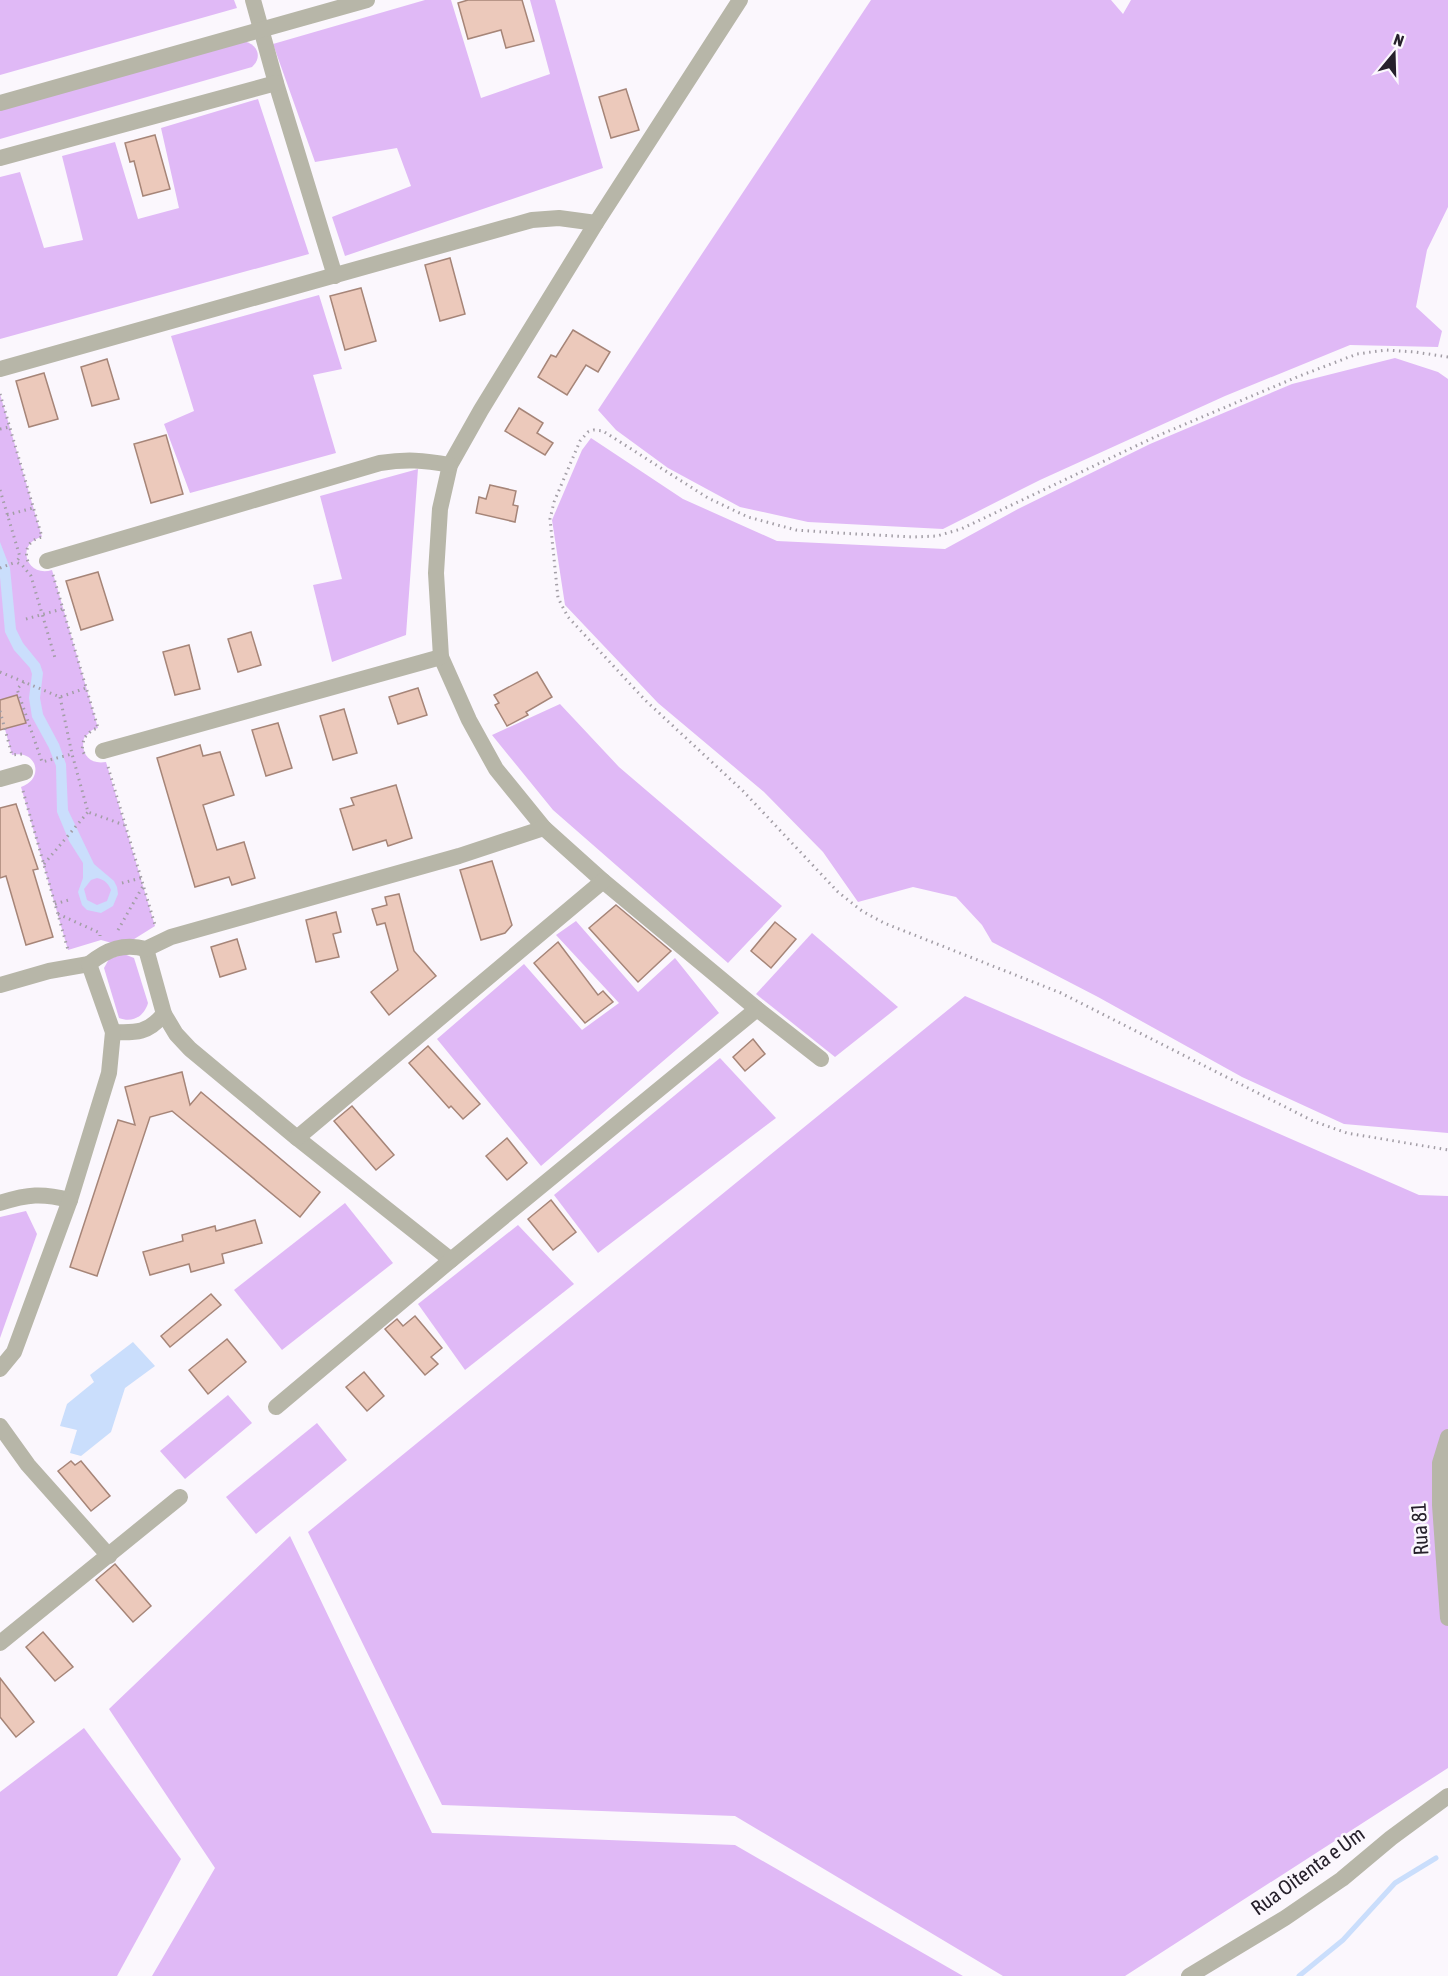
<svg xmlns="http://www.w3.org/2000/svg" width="1448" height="1976" viewBox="0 0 1448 1976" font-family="'Asap Condensed',sans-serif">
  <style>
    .green { fill: #e0b9f6 }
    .water { fill: #cadefc; fill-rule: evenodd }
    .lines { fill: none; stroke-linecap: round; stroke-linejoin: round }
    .stream { stroke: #cadefc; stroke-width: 5 }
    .building { fill: #ecc9bb; stroke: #a68578; stroke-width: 1.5 }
    .path { stroke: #a39ea6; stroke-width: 3; stroke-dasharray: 1.5 4.5; stroke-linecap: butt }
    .minor { stroke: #b7b6a8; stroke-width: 16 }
    .labels { text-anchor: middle; stroke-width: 5; stroke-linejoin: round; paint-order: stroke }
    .street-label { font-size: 21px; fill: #26202b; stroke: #fbf7fd }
  </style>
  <rect width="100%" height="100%" fill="#fbf7fd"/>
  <g class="green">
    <polygon points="0,0 234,0 237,8 0,75"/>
    <polygon points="425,0 451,0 481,98 550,74 530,0 555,0 603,168 345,256 332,217 411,186 397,148 315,162 273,44"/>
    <polygon points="871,0 1111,0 1123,14 1131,0 1448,0 1448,207 1427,250 1416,307 1442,331 1438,347 1350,345 1225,396 1040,480 943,529 808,522 740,507 668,468 616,430 598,410"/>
    <path d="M244,41C259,45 262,58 252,67L0,139V110Z"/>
    <polygon points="258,99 309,254 0,339 0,177 20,172 44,248 83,240 62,156 115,142 138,219 179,208 161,128"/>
    <polygon points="319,295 342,369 313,375 336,453 190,493 164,424 194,411 171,336"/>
    <polygon points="1395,358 1438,372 1448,379 1448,1133 1344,1124 1242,1077 1098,997 992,942 982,925 956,897 913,887 858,902 823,852 764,792 658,703 565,605 552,520 582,450 591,438 683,499 777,541 945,549 1018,509 1150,444 1292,384"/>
    <path d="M0,394L42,537C15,543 26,578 52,570L98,728L92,730L84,738C80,754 90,765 106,762L155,926L123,946L101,940L68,950L21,787C45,779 37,749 12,755L0,711Z"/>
    <polygon points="418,469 406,635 332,662 313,585 342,579 320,496"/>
    <polygon points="560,704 619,767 782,906 728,963 553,810 492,735"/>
    <polygon points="576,921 638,992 675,958 719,1013 541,1166 437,1039 524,964 582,1030 619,1003 556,935"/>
    <polygon points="812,933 898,1007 835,1057 756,994"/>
    <path d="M124,954L134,958L148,1003C144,1017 132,1023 119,1018L104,968L109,959Z"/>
    <polygon points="965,996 1419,1195 1448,1196 1448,1768 1125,1976 1003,1976 735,1816 442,1805 308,1532"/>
    <polygon points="720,1058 776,1118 598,1253 554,1195"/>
    <polygon points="345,1203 393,1263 282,1350 234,1290"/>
    <polygon points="26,1211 37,1234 0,1338 0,1217"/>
    <polygon points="518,1225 574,1284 465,1370 418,1304"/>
    <polygon points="228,1395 252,1423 185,1479 160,1451"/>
    <polygon points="317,1423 347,1460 256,1534 226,1497"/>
    <polygon points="290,1536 432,1833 735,1845 963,1976 152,1976 215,1868 109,1709"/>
    <polygon points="84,1728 181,1859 117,1976 0,1976 0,1792"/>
  </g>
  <g class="water">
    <path d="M0,542L10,568L16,629L23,643L40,664L43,673L40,698L43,714L59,744L66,764L68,810L94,864L114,881L117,887L118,894L113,906L101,913L87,910L82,905L78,892L83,878V863L69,841L57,812L56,766L49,748L32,717L29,698L32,674L30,668L14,650L5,632L0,577ZM97,878C105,880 108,883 111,890L107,901L97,905L87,900L84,889L91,880Z"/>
    <polygon points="133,1342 155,1366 125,1388 111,1432 81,1456 70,1453 77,1430 60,1426 67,1404 94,1382 90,1375"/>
  </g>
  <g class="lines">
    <polyline class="stream" points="1299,1976 1343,1940 1395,1883 1436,1858"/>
  </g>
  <g class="building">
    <polygon points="468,0 522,0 534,41 506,48 501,30 468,39 458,3"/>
    <polygon points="626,89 639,130 611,138 599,97"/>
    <polygon points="155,135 170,189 143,196 134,161 130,162 125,143"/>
    <polygon points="450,258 465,314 440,321 425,265"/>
    <polygon points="361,288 376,341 345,350 330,296"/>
    <polygon points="573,330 610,352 598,372 586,365 567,395 538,377 551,355 556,357"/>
    <polygon points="107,359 119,399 92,406 81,367"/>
    <polygon points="44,373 58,419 29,427 16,381"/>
    <polygon points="519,408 543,423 537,433 553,443 545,455 505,431"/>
    <polygon points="166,435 183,494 151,503 134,444"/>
    <polygon points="490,485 516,491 513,505 518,506 515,522 476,513 479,497 486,499"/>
    <polygon points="98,572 113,620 81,630 66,581"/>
    <polygon points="251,632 261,665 238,672 228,639"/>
    <polygon points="189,645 200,689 175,695 163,652"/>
    <polygon points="537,672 552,697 526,712 528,715 507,726 495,705 499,703 494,695"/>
    <polygon points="418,688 427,715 398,724 389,697"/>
    <polygon points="17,695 26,723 0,730 0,700"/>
    <polygon points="344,709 357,753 333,760 320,716"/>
    <polygon points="278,723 292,768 266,776 252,730"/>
    <polygon points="200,745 203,756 220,752 234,795 203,805 217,850 244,842 255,878 232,885 229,877 195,887 157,758"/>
    <polygon points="396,785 412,838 388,846 386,840 353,850 340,809 354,805 351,798"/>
    <polygon points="16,804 38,869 33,870 53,937 26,945 6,876 0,878 0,808"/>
    <polygon points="492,861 512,925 505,933 481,940 460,870"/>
    <polygon points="399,894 414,951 436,976 389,1015 371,992 398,970 385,923 377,925 372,909 387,905 385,897"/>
    <polygon points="616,905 671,951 638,982 589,928"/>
    <polygon points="336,912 341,932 333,934 339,957 316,962 306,920"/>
    <polygon points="775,922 796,939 771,968 751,951"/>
    <polygon points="237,939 246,969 220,977 211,947"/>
    <polygon points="558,942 598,995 603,991 613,1002 585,1023 534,963"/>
    <polygon points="753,1039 765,1054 745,1071 733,1057"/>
    <polygon points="428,1046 480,1104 463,1119 451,1106 449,1108 409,1063"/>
    <polygon points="182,1072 190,1105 201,1092 320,1192 300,1217 172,1111 150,1117 97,1276 70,1267 118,1120 135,1125 125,1087"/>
    <polygon points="352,1106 394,1155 376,1170 334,1121"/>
    <polygon points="507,1138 527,1163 507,1180 486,1156"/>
    <polygon points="551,1200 576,1232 553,1250 528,1219"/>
    <polygon points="255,1220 262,1243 222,1254 224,1263 191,1272 189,1264 150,1275 143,1252 183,1241 182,1235 215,1226 216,1231"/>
    <polygon points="211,1294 221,1305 170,1347 161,1336"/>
    <polygon points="415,1316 442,1348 431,1357 438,1364 425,1375 385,1329 397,1319 403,1326"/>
    <polygon points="227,1339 246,1362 208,1394 189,1370"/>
    <polygon points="364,1372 384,1396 367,1411 346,1387"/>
    <polygon points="71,1461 75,1465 81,1461 110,1496 91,1511 58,1471"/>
    <polygon points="115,1564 151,1606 133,1622 96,1580"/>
    <polygon points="43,1632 73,1667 55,1681 26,1647"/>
    <polygon points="0,1678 34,1722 16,1737 0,1717"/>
  </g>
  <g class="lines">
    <g class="path">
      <polyline points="1448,357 1415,352 1386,350 1357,354 1297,377 1157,436 961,529 937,536 913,537 839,533 796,530 748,517 708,498 603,431 594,430 588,432 580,441 554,502 550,519 558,598 568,617 645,700 743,791 838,892 862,911 884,923 1061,993 1313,1121 1347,1133 1448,1150"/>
      <path d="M0,394L42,537C28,540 23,551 29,564"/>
      <polyline points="0,429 10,427"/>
      <polyline points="0,490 20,557 16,562 22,565 31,576 55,658"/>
      <polyline points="7,515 33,508"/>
      <polyline points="0,568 16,562"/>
      <polyline points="53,575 98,728 92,730 84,738 82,750 86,757"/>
      <polyline points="26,619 62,609"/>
      <polyline points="0,672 60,697 86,688"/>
      <polyline points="24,682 17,689 42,762 72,754"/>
      <polyline points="60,697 72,754 88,812 124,825"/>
      <polyline points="0,711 12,755 22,754"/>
      <polyline points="108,767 155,925"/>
      <polyline points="23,791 68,950 70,949"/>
      <polyline points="44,864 88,812"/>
      <polyline points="122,883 141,878"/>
      <polyline points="55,904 72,899"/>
      <polyline points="58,914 100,933 100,936"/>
      <polyline points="118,930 143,886"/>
    </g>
    <g class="minor">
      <polyline points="253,0 276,83 335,276"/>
      <polyline points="740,0 596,223 481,410 450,465 440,509 436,573 441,657 469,720 496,769 544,828 603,881 757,1009 821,1059"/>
      <polyline points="0,103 367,0"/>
      <polyline points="0,158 276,83"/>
      <polyline points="0,369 532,220 559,218 596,223"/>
      <path d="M47,561L380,463C406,459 423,460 450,465"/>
      <polyline points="103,751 441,657"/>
      <polyline points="0,779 25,772"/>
      <polyline points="0,985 49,971 89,964"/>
      <polyline points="164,1014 176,1034 190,1049 297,1138 451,1260"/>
      <path d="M113,1032C137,1033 148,1033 164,1014L146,949"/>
      <polyline points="297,1138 603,881"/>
      <path d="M0,1203C28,1194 42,1193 70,1200"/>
      <path d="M0,1369L14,1352L70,1200L109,1073L113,1032L89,964C107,949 124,943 146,949L171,937L459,856L544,828"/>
      <polyline points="276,1407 451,1260 757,1009"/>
      <polyline points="0,1426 28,1465 109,1556"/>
      <polyline points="1448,1437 1440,1463 1440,1505 1448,1618"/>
      <polyline points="0,1643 180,1497"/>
      <polyline points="1189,1976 1285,1918 1342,1879 1391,1838 1448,1796"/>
    </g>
  </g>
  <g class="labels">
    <g class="street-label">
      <text transform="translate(1420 1529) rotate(-93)" y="7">Rua 81</text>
      <text transform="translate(1308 1871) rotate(-36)" y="7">Rua Oitenta e Um</text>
    </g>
  </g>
  <g transform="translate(1394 54) rotate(19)" stroke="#fbf7fd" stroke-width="4.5" paint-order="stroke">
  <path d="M0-4.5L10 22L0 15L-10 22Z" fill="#26202b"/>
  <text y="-9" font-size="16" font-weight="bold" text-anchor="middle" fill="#26202b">N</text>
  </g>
</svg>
